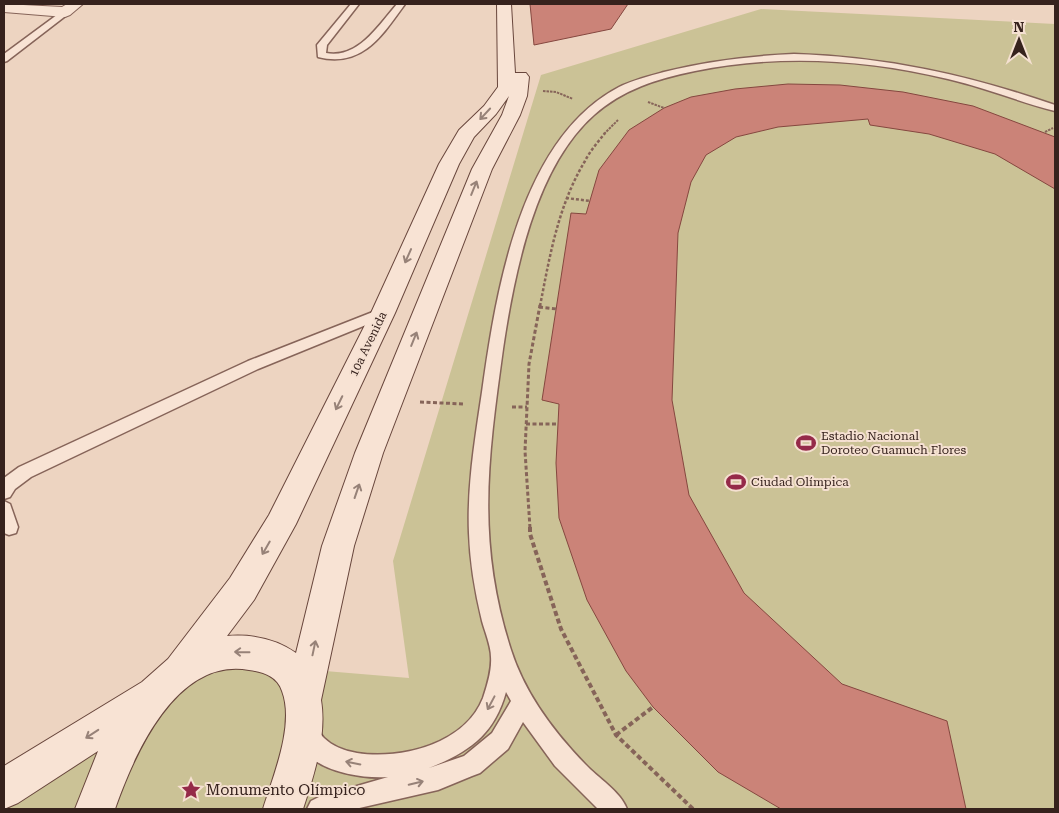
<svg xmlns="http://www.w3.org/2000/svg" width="1059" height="813" viewBox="0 0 1059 813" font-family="'Roboto Serif',serif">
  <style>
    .green { fill: #cbc296 }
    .building { fill: #cb8378; stroke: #85473f }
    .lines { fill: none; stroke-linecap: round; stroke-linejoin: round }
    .lane-casing { stroke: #866459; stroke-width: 3 }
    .street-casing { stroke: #866459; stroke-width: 2 }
    .secondary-casing { stroke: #68463c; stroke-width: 2 }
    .path-far3 { stroke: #866459; stroke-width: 2; stroke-dasharray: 2.5 1; stroke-linecap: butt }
    .path-far2 { stroke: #866459; stroke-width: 2.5; stroke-dasharray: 3 2; stroke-linecap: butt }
    .path-far1 { stroke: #866459; stroke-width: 3; stroke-dasharray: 4 2.5; stroke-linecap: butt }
    .path { stroke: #866459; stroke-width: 4; stroke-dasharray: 5 3; stroke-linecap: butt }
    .lane { fill: #f8e3d4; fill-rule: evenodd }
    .street { fill: #f8e3d4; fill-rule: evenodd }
    .secondary { fill: #f8e3d4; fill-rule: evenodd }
    .oneway { stroke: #978278 }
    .labels { text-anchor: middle; stroke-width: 4; stroke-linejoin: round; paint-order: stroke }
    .street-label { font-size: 12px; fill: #36221d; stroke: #f5e0d1 }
    .poi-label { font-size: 12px; fill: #36221d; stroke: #f5e0d1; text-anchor: start }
    .near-poi-label { font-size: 15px; fill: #36221d; stroke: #f5e0d1; text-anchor: start }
  </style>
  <rect width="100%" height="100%" fill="#edd4c1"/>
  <polygon class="green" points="761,9 1055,24 1055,809 4,809 4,777 138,693 181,656 325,671 409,678 393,561 541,75"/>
  <g class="building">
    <polygon points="530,4 628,4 611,29 534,45"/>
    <polygon points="788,84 840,85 903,92 973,106 1055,137 1055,189 995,154 929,134 870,125 868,119 778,127 736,137 706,155 691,182 678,233 672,400 689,495 744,593 842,684 947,721 966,809 781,809 718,772 653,707 626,671 587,600 559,518 556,463 559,404 542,400 571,213 586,214 599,170 629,130 664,108 691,97 735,89"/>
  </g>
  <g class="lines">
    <defs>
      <g id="lane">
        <path d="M351,4H359L327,45L326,53C358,59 378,26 397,4H405C382,36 362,68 318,57L317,45Z"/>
        <polygon points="65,9 68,10 68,14 7,61 4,62 4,54"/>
        <path d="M794,54C887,57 968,75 1055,105V111C1019,102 984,87 948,79C865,59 778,54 695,71C657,79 623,89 594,115C535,167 514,274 503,349C488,458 476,542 511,650C525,694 554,732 585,764C598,778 620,791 627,809H598L555,766L523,722L508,749L480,773L472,776L438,790L355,809H307L311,801L319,797L388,777C364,779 321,772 306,752C302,746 299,737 297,730L300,722L308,719C320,724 316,730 324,738C332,746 345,751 357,753C401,760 465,744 483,698C487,686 492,670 491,657C491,646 485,632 482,621C475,592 470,563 469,533C467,486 475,439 482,392C496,291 520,139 619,87C633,80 649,76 664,72C707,61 750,56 794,54ZM506,692L511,701L492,733L464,756L429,768C469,752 494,735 506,692Z"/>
        <polygon points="383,308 388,310 390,313 388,316 258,369 31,477 15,489 10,497 4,499 4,478 19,467 248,361"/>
        <polygon points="4,501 10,504 18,527 16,533 9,535 4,533"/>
      </g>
      <polygon id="street" points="4,4 62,7 67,4 83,4 70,15 65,17 4,12"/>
      <path id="secondary" d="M497,4H511L515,73H526L529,77L527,96L520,115L492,169L383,453L354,546L321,700C327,736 314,775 303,809H263C273,776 295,725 282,691C277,676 263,672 249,670C176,657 134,755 115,809H75L98,751L18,803L4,809V766L142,682L168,659L230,578L269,515L371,313L439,164L459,130L484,106L498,87ZM509,96L502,115L472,169L355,453L322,546L296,653C276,639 252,634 227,636L254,600L296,524L395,313L459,164L474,137L496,114Z"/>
    </defs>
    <use href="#lane" class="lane-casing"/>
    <use href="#street" class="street-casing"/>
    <use href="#secondary" class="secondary-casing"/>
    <g class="path-far3">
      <polyline points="543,91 556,92 573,99"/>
      <polyline points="648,102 664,108"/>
      <polyline points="1045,132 1053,128"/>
      <polyline points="604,134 618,120"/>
    </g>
    <g class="path-far2">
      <polyline points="566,198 590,201"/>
      <path d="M540,306C550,255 558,206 585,161C590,151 598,142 605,133"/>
    </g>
    <g class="path-far1">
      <polyline points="539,307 557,309"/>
      <polyline points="420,402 464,404"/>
      <polyline points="512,407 527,407"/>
      <polyline points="526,424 558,424"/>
      <polyline points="530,528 525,451 529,364 540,305"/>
    </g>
    <g class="path">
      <polyline points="530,527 530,534 561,629 616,735 693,809"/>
      <polyline points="616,735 653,707"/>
    </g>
    <use href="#lane" class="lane"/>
    <use href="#street" class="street"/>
    <use href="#secondary" class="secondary"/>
  </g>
  <defs><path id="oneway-shaft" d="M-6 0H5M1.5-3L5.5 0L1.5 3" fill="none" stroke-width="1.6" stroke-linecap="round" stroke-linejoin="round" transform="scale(1.25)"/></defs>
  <g class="oneway">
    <use href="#oneway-shaft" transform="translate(485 114) rotate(133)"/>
    <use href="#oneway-shaft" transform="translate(474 188) rotate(-68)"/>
    <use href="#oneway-shaft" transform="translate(408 256) rotate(114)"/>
    <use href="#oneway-shaft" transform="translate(414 339) rotate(-68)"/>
    <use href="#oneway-shaft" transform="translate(339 403) rotate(116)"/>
    <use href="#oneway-shaft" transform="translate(357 491) rotate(-71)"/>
    <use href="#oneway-shaft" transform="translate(266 548) rotate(120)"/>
    <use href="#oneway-shaft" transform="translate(314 648) rotate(-78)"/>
    <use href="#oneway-shaft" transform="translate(242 652) rotate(-179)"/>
    <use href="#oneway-shaft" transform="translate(491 703) rotate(118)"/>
    <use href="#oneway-shaft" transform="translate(92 734) rotate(147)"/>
    <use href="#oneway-shaft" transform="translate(353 763) rotate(-169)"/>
    <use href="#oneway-shaft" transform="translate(416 783) rotate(-13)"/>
  </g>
  <defs>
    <symbol id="stadium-bare" viewBox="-9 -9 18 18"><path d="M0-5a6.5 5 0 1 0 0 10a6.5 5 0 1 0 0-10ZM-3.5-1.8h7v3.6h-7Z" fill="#952a49" stroke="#f5e0d1" stroke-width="2.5" paint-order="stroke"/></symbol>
    <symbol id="sight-bare" viewBox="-9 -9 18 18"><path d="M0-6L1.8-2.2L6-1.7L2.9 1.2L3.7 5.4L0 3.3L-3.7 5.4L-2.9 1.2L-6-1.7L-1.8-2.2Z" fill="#952a49" stroke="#f5e0d1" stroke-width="2.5" paint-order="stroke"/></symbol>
  </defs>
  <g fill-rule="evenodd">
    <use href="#stadium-bare" x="792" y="429" width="28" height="28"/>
    <use href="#stadium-bare" x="722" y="468" width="28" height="28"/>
    <use href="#sight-bare" x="177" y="776" width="28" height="28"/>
  </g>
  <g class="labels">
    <g class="street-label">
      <text transform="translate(368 344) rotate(-64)" y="4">10a Avenida</text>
    </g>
    <g class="poi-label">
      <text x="821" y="440">Estadio Nacional<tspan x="821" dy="14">Doroteo Guamuch Flores</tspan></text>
      <text x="751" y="486">Ciudad Olímpica</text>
    </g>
    <g class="near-poi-label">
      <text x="206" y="795">Monumento Olímpico</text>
    </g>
  </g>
  <rect width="1059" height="813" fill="none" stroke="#36221d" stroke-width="10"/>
  <g transform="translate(1019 40)" stroke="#f5e0d1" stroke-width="4" paint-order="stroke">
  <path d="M0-4L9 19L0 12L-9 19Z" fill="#36221d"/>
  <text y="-8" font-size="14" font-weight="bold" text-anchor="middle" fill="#36221d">N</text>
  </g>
</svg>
